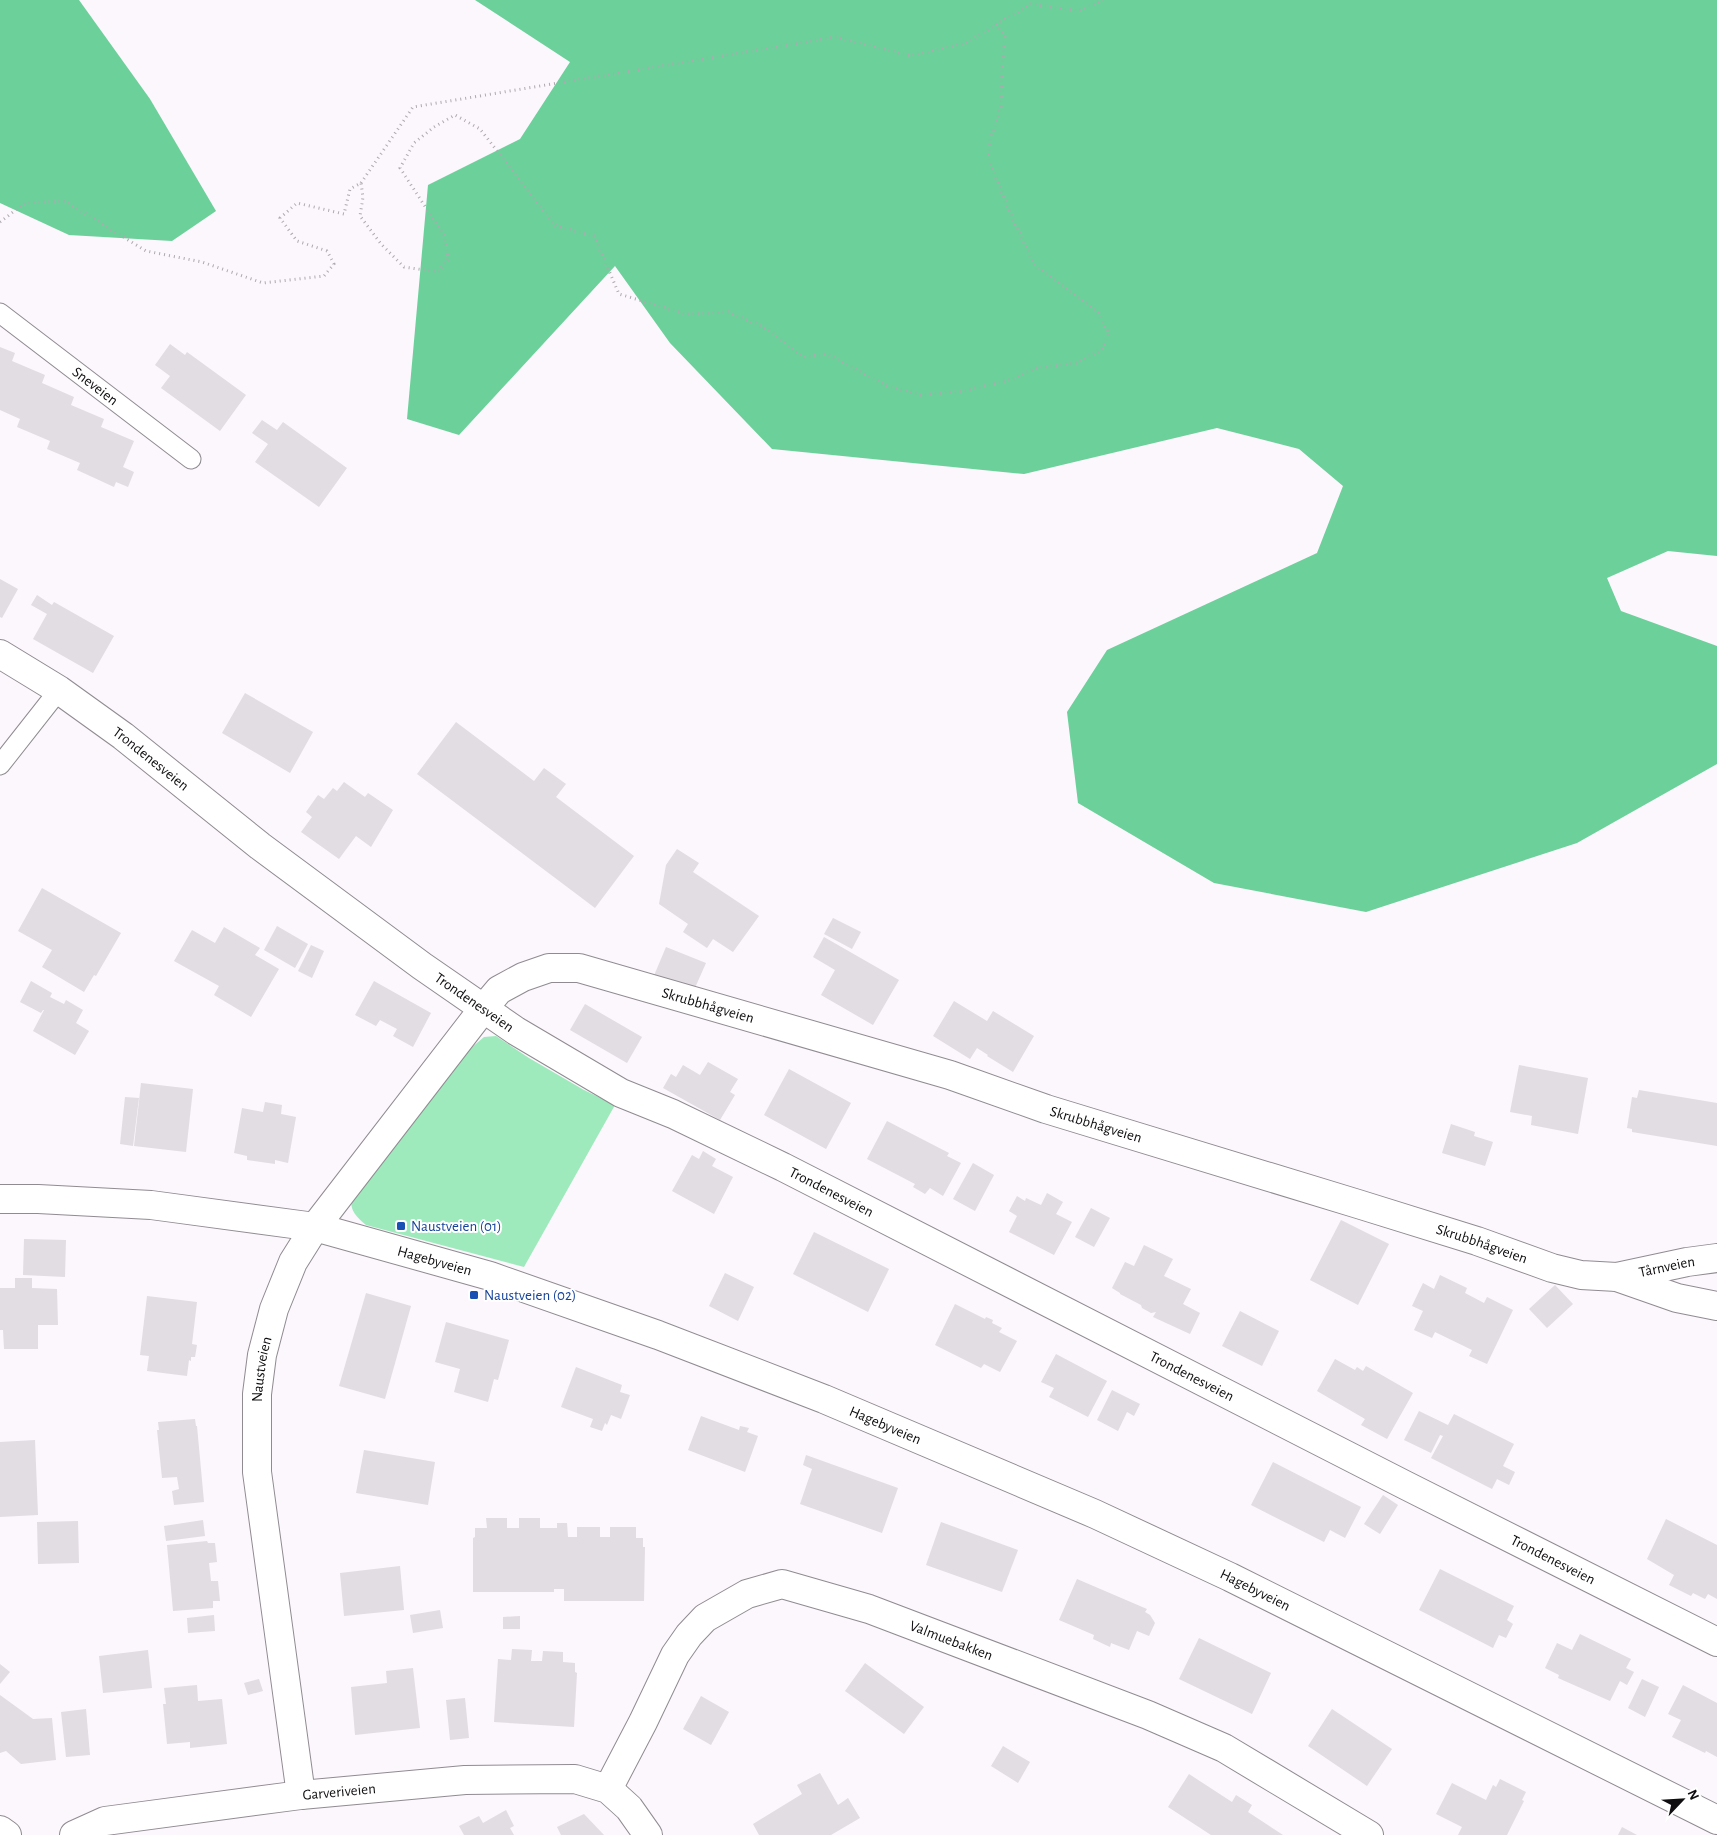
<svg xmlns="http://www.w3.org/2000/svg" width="1717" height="1835" viewBox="0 0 1717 1835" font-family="'Alegreya Sans',sans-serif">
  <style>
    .green { fill: #9eeabd }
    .forest { fill: #6cd09a }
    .building { fill: #e2dce3 }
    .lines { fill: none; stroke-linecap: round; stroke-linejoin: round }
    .lane-casing { stroke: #908b91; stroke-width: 21 }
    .street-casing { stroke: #908b91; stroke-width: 30 }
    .secondary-casing { stroke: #908b91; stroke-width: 30 }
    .path { stroke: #aea9af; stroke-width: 3; stroke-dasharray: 1 4; stroke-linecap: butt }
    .lane { stroke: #fff; stroke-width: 19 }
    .street { stroke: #fff; stroke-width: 28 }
    .secondary { stroke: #fff; stroke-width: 28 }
    .transit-dot { fill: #1a4fb4; stroke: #fff; stroke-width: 2 }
    .labels { text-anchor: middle; stroke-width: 4; stroke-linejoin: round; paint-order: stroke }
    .street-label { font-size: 15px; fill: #0f0d0f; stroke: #fff }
    .transit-label { font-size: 15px; fill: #164399; stroke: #fff; text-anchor: start }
  </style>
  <rect width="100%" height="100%" fill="#fcf6fd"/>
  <path class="green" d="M496,1036L529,1058L584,1090L615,1105L524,1267L366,1225C353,1214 349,1209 352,1191L471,1048L484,1037Z"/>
  <g class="forest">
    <polygon points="0,0 79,0 150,99 216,211 172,241 69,235 0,203"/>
    <polygon points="475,0 1717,0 1717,556 1668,551 1607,578 1621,611 1717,646 1717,764 1577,843 1366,912 1214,883 1078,803 1067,712 1107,650 1317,553 1343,486 1299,449 1217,428 1024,474 772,449 670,343 615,266 459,435 407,419 428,185 520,139 570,62"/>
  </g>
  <g class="building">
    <polygon points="170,344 185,355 187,352 246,395 220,431 161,388 170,376 155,365"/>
    <polygon points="0,347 15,353 12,361 45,375 42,383 74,397 71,405 104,419 101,427 134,441 123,467 134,472 128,487 116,482 114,487 77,470 80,463 47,449 50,441 17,427 20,419 0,410"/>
    <polygon points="262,420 277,430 283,422 347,468 319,507 255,462 268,444 252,433"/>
    <polygon points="0,579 18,589 2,618 0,617"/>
    <polygon points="37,595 52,605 54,602 114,636 93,673 33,639 47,614 31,605"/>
    <polygon points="245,693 313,732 290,773 222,733"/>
    <polygon points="456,722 534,781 544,768 566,784 556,797 634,856 595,908 417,774"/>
    <polygon points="344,782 365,797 368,793 393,810 371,847 356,836 339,859 301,832 312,817 306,812 318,795 324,799 333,788 337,791"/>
    <polygon points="677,849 699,863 693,872 759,916 733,952 713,939 707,948 683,932 688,924 659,904 666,865"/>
    <polygon points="42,888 121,933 96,976 94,975 84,992 42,967 52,950 18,931"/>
    <polygon points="833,918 861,932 852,949 824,934"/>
    <polygon points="277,926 308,944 295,968 264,950"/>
    <polygon points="224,927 260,948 255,955 279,969 251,1017 214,995 219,986 174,961 192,930 215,943"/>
    <polygon points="824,937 899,980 873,1025 821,995 835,970 813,957"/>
    <polygon points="311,945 324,951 312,978 298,971"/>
    <polygon points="666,947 706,963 694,990 653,978"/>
    <polygon points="31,981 52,993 50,997 64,1004 66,1000 83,1010 76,1023 89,1031 75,1055 33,1031 44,1010 43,1010 41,1013 20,1002"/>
    <polygon points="374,981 431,1013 413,1047 393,1036 397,1029 380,1020 376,1026 355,1015"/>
    <polygon points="954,1001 987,1021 993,1011 1034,1036 1013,1072 987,1056 988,1055 977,1048 970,1059 933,1036"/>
    <polygon points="585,1004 642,1037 627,1063 570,1030"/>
    <polygon points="708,1062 738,1079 730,1092 735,1095 720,1120 663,1088 671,1074 676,1077 683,1065 700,1075"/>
    <polygon points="1519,1065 1588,1078 1578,1134 1531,1125 1532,1116 1510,1112"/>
    <polygon points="789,1069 851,1103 826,1149 764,1115"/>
    <polygon points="141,1083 193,1089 186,1152 134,1146"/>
    <polygon points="1639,1090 1717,1103 1717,1146 1632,1132 1632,1129 1627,1128 1632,1097 1637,1098"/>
    <polygon points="125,1097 139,1098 133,1146 120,1144"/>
    <polygon points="265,1102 282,1105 281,1114 296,1117 288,1163 275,1160 275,1164 247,1160 247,1156 234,1153 242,1108 263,1112"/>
    <polygon points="887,1121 949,1153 947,1156 961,1163 943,1196 930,1188 925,1194 913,1187 915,1184 867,1159"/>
    <polygon points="1451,1124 1475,1132 1474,1136 1493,1142 1485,1166 1442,1153"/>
    <polygon points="703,1151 716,1159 712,1166 733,1177 714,1214 672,1191 692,1155 699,1159"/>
    <polygon points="973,1163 994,1175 975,1211 953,1199"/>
    <polygon points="1047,1193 1063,1202 1056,1214 1072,1222 1054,1255 1009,1232 1017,1216 1009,1211 1017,1196 1025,1201 1026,1198 1041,1205"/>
    <polygon points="1091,1208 1110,1218 1094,1247 1075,1237"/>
    <polygon points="1341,1220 1389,1244 1358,1305 1310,1280"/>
    <polygon points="814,1232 889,1269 868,1312 793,1274"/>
    <polygon points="24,1239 66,1240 65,1277 23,1275"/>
    <polygon points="1144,1245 1173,1259 1164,1276 1191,1289 1183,1304 1200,1313 1190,1334 1153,1317 1156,1312 1151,1313 1142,1308 1141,1305 1120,1294 1120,1293 1112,1288 1125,1262 1134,1266"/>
    <polygon points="725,1273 754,1287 738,1321 709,1306"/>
    <polygon points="1440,1275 1467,1288 1465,1293 1484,1303 1487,1297 1513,1310 1487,1364 1469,1356 1472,1350 1435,1332 1432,1338 1414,1330 1423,1311 1412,1306 1423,1283 1434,1289"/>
    <polygon points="15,1278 32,1278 32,1288 57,1289 58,1325 38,1325 38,1349 4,1349 3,1330 0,1330 0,1288 15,1288"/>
    <polygon points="1555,1285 1573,1304 1547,1328 1529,1309"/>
    <polygon points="366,1293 411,1306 385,1399 339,1386"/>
    <polygon points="147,1296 197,1302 192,1344 197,1345 195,1357 191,1357 191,1361 189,1360 187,1376 147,1371 149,1356 140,1355"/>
    <polygon points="955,1304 985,1319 986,1317 993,1320 992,1323 1002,1328 999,1332 1017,1341 1000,1372 984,1364 981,1368 935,1345"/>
    <polygon points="1240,1311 1279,1331 1262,1366 1222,1346"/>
    <polygon points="446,1322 509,1340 498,1380 494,1379 488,1402 454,1392 460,1369 435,1362"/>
    <polygon points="1056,1354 1107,1381 1088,1417 1049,1397 1054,1388 1041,1382"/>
    <polygon points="1335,1359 1355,1370 1357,1367 1363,1371 1366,1366 1413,1393 1387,1439 1361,1425 1365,1419 1317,1391"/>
    <polygon points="576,1367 622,1385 620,1392 630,1395 621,1419 611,1415 607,1425 605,1423 602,1431 590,1427 593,1419 561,1407"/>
    <polygon points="1112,1390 1140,1404 1134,1416 1127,1412 1118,1431 1097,1420"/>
    <polygon points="1419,1411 1448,1425 1454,1414 1514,1444 1503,1466 1515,1472 1509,1485 1497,1479 1492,1489 1431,1458 1443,1436 1440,1435 1431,1453 1404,1440"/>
    <polygon points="701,1416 739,1430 740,1426 749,1428 747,1432 758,1436 745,1472 688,1450"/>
    <polygon points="195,1419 196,1426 197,1426 204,1502 174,1505 172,1491 179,1489 177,1477 162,1478 157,1430 159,1430 158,1422"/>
    <polygon points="35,1440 38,1515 0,1517 0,1442"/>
    <polygon points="364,1450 435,1462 428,1505 356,1493"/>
    <polygon points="806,1455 898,1488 882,1533 800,1504 812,1469 803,1465"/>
    <polygon points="1273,1462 1361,1507 1345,1538 1330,1530 1324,1542 1251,1505"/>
    <polygon points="1383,1495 1398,1505 1380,1534 1364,1524"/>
    <polygon points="486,1518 507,1518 507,1528 519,1528 519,1518 540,1518 540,1528 557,1528 557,1523 567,1523 568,1537 577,1537 577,1527 600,1527 600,1537 610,1537 610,1527 636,1527 636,1538 643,1538 643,1547 645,1547 644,1601 564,1601 564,1589 554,1589 554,1592 473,1592 473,1538 475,1537 475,1528 487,1528"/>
    <polygon points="1666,1519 1717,1545 1717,1599 1708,1594 1705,1599 1693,1593 1691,1596 1669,1585 1674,1575 1647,1559"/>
    <polygon points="203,1520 205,1536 166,1541 164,1526"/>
    <polygon points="78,1521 79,1563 38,1564 37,1522"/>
    <polygon points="941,1522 1018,1550 1002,1592 926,1565"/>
    <polygon points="207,1541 208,1543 215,1543 217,1562 209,1563 211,1581 218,1581 220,1601 213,1601 213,1608 173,1611 167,1545"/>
    <polygon points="400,1566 404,1610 344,1616 340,1573"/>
    <polygon points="1440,1569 1514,1606 1507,1620 1513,1624 1506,1638 1499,1635 1493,1648 1419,1610"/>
    <polygon points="1077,1579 1147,1609 1145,1612 1150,1615 1155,1623 1149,1636 1137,1631 1129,1650 1111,1643 1110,1647 1093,1639 1094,1635 1059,1620"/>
    <polygon points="440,1610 443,1628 413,1633 410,1615"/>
    <polygon points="214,1615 215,1631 188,1633 187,1618"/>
    <polygon points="520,1616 520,1629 503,1629 503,1617"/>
    <polygon points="1580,1634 1631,1659 1626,1668 1634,1672 1627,1685 1620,1681 1610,1701 1558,1678 1559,1675 1545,1668 1557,1643 1572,1650"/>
    <polygon points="1199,1638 1271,1673 1252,1714 1179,1679"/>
    <polygon points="512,1649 532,1650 531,1661 542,1661 543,1651 563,1652 563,1662 575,1663 575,1672 577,1673 574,1727 494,1722 498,1659 511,1660"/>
    <polygon points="148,1650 152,1688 103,1693 99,1656"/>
    <polygon points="865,1663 924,1707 904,1734 845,1691"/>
    <polygon points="0,1664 10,1672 0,1684"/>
    <polygon points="413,1668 420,1728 355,1735 351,1687 387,1683 386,1671"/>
    <polygon points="259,1679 263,1691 248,1695 244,1683"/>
    <polygon points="1642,1679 1659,1687 1645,1717 1628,1708"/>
    <polygon points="197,1685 198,1701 222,1699 227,1744 190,1748 190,1742 167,1744 163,1704 166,1704 164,1688"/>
    <polygon points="1683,1685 1717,1703 1717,1757 1706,1751 1705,1753 1672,1737 1681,1720 1668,1714"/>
    <polygon points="0,1695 33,1719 52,1718 56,1760 21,1764 6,1751 0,1753"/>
    <polygon points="701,1696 729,1712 711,1745 683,1729"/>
    <polygon points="465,1698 469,1738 450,1740 446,1700"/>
    <polygon points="86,1709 90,1755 66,1757 61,1712"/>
    <polygon points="1332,1709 1392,1749 1367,1786 1308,1746"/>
    <polygon points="1003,1746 1030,1762 1018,1783 991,1766"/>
    <polygon points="820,1773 838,1805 848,1798 860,1818 831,1835 759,1835 753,1824 802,1794 797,1785"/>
    <polygon points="1189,1774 1232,1802 1236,1795 1252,1805 1248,1812 1283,1835 1211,1835 1168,1807"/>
    <polygon points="1500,1779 1526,1792 1522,1800 1524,1801 1507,1835 1458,1835 1462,1827 1436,1814 1452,1783 1486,1800 1493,1785 1496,1787"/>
    <polygon points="506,1810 514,1826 510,1828 514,1835 464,1835 459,1826 479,1816 483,1823"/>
    <polygon points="584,1814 604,1835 561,1835 557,1827"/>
    <polygon points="1622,1827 1637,1835 1618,1835"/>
  </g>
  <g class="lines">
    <defs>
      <g id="lane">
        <path id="s1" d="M0,313L191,459"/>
        <polyline points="0,765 59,690"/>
      </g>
      <g id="street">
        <path id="s2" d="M0,654L59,690L123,736L260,846L422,966L516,1031L621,1093L673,1114L783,1167L1405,1485L1717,1642"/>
        <path id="s3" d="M1617,1277L1687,1262L1717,1258"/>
        <path id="s4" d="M608,1789L643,1722L675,1655L689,1635L705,1618L747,1594L782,1584L869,1609L1148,1715L1224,1748L1369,1835"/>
        <path id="s5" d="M301,1795L257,1472V1394L262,1355L274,1309L293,1262L315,1227L483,1009L499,990L523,977L549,968H579L950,1075L1046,1109L1358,1204L1477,1241L1552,1268L1581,1275L1617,1277L1677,1298L1717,1306"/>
        <polyline points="0,1830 7,1835"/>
        <path id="s6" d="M74,1835L105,1821L301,1795L465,1780L575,1779L608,1789L629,1808L648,1835"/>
      </g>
      <g id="secondary">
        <path id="s7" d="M0,1199H38L151,1205L315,1227L490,1276L658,1335L824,1399L1095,1514L1230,1577L1717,1820"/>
      </g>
    </defs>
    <use href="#lane" class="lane-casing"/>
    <use href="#street" class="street-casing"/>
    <use href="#secondary" class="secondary-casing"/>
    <g class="path">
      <polyline points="361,183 413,107 836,37 911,56 969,42 996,24 1031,4 1079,11 1103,0"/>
      <polyline points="0,222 25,203 65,201 146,251 202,262 263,283 324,276 334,264 327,251 297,241 280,218 297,203 344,214 350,189 361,183 363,197 360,216 381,244 404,267 438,272 448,259 445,237 400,168 414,143 434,127 455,115 480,129 556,226 594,236 619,294 686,314 728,312 768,329 803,357 827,354 885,385 920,395 963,391 1013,379 1036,368 1077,363 1102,349 1109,333 1096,310 1035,266 1011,215 988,158 991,137 1001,107 1002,69 1005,36 996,24"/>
    </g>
    <use href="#lane" class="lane"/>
    <use href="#street" class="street"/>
    <use href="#secondary" class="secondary"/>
  </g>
  <g class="transit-dot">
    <rect x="396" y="1221" width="10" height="10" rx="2.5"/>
    <rect x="469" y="1290" width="10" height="10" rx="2.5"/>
  </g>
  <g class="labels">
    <g class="street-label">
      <text dy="5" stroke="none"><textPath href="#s1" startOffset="120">Sneveien</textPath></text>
      <text dy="5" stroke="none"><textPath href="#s2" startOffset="184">Trondenesveien</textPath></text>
      <text dy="5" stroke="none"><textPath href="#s2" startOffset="589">Trondenesveien</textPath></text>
      <text dy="5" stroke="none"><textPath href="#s5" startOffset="1102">Skrubbhågveien</textPath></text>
      <text dy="5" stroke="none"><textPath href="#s5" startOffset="1508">Skrubbhågveien</textPath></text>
      <text dy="5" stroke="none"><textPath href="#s2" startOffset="994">Trondenesveien</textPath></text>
      <text dy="5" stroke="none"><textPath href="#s5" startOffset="1912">Skrubbhågveien</textPath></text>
      <text dy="5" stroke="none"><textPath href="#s7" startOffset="441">Hagebyveien</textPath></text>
      <text dy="5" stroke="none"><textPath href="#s3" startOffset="51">Tårnveien</textPath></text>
      <text dy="5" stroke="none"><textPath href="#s5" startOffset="429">Naustveien</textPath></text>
      <text dy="5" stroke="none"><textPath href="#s2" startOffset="1399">Trondenesveien</textPath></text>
      <text dy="5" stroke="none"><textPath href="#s7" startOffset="921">Hagebyveien</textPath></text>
      <text dy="5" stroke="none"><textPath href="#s2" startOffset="1804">Trondenesveien</textPath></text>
      <text dy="5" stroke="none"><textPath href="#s7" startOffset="1326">Hagebyveien</textPath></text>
      <text dy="5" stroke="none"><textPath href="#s4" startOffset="461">Valmuebakken</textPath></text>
      <text dy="5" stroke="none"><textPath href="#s6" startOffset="270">Garveriveien</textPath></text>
    </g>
    <g class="transit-label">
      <text x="411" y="1231">Naustveien (01)</text>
      <text x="484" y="1300">Naustveien (02)</text>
    </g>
  </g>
  <g transform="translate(1682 1800) rotate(65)" stroke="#ffffff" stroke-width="4" paint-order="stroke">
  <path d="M0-4L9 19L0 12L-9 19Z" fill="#0f0d0f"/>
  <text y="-8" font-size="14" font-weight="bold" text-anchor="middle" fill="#0f0d0f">N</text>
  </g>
</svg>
